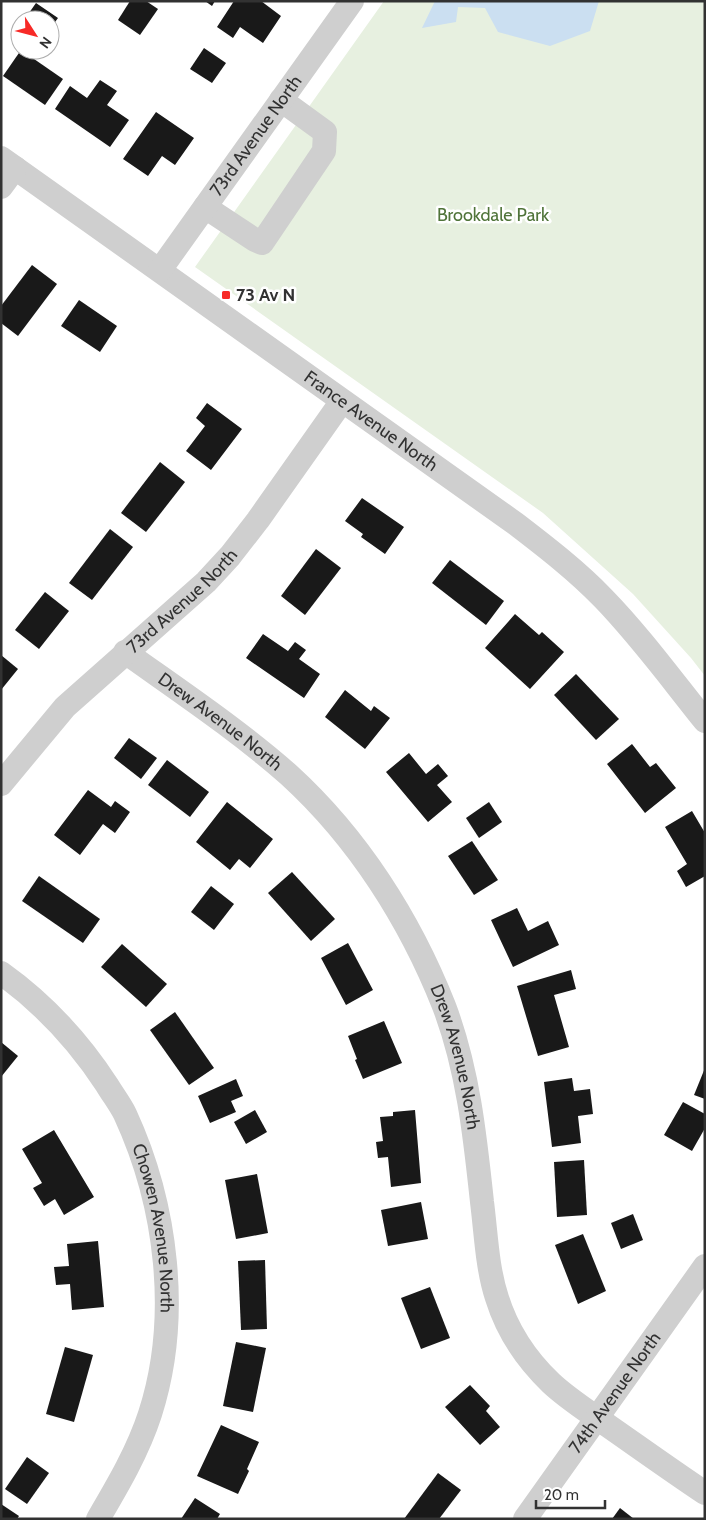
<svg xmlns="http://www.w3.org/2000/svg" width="706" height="1520" viewBox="0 0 706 1520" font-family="Cabin,sans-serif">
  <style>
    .green { fill: #e7f0e0 }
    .water { fill: #cbdff1 }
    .building { fill: #191919 }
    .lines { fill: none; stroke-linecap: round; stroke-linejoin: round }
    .minor { stroke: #cfcfcf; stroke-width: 24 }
    .poi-dot { fill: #f72a27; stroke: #fff; stroke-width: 2 }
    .labels { text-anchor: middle; stroke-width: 5; stroke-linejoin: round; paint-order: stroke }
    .street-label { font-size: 18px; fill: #323232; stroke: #fff }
    .park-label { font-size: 18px; fill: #50743a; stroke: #fff }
    .poi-label { font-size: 18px; font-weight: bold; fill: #323232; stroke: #fff; text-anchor: start }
  </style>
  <rect width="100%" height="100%" fill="#fff"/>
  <polygon class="green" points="384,1 705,1 705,676 691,658 633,594 543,513 195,267"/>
  <polygon class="water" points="435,1 599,1 590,31 550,46 498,32 485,8 458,7 456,22 422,28"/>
  <g class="building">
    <polygon points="130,1 146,1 158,9 140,35 118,20"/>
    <polygon points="205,1 215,1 212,6"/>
    <polygon points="234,1 261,1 281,16 263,43 240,27 233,38 217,27"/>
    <polygon points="36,3 58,18 50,29 50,20 24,20"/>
    <polygon points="204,48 226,63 212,83 190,69"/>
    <polygon points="21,50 63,79 45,105 3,76"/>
    <polygon points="100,80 117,91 107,105 129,120 110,147 55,109 70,86 87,98"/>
    <polygon points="156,112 194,138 175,165 162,156 148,176 123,159"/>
    <polygon points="32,265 57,284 18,336 1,323 1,306"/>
    <polygon points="79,300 117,326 100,352 61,326"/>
    <polygon points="207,403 242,429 211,470 186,451 205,426 196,418"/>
    <polygon points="160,462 185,482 146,532 121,513"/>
    <polygon points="362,498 404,527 385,554 361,537 363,534 345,521"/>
    <polygon points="110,529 133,547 92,600 69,583"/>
    <polygon points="316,549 341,568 305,615 281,596"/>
    <polygon points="450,560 504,601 486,625 432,583"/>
    <polygon points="45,592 69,611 39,649 15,630"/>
    <polygon points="515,614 539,635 542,632 564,652 530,689 485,648"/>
    <polygon points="263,634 288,651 295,642 306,650 299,659 320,674 304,698 246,658"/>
    <polygon points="1,655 18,669 1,690"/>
    <polygon points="576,674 619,719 596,740 554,695"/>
    <polygon points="345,690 371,711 374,706 390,718 365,749 325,717"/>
    <polygon points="129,738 157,758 141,779 114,758"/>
    <polygon points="632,744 650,767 656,763 676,788 645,813 607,764"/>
    <polygon points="409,753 426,774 438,764 448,776 437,785 452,802 428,822 386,772"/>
    <polygon points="167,760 209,792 190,817 148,785"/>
    <polygon points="88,790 111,807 115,801 130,812 115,833 103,824 80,855 54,835"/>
    <polygon points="227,802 273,839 250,868 239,859 230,870 196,842"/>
    <polygon points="489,802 502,822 479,838 466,818"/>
    <polygon points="692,811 705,833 705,876 686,887 677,871 687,864 665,827"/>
    <polygon points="472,841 498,880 474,895 448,856"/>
    <polygon points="292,872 335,919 311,941 268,893"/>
    <polygon points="39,876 100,919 83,943 22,901"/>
    <polygon points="211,886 234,904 214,930 191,912"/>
    <polygon points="517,908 528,931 548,921 559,945 513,967 491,920"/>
    <polygon points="348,943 373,990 346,1005 321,958"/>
    <polygon points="122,944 167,984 146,1007 101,967"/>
    <polygon points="571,970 576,989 554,995 569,1047 538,1056 517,986"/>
    <polygon points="175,1012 214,1068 189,1085 150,1030"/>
    <polygon points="384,1021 402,1063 363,1079 355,1060 357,1059 348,1036"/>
    <polygon points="1,1042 18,1056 1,1077"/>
    <polygon points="705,1068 705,1099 694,1095"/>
    <polygon points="572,1078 574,1091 590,1089 593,1114 578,1116 581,1143 552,1147 544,1082"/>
    <polygon points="236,1079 243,1096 231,1101 236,1112 210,1123 198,1096"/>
    <polygon points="683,1102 705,1114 705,1128 692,1151 664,1135"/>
    <polygon points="255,1110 267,1132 246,1144 234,1122"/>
    <polygon points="415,1110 421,1183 391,1187 388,1157 378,1158 376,1142 383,1141 380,1117 393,1116 393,1112"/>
    <polygon points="54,1130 94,1197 64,1215 55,1199 44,1206 33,1188 42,1183 22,1149"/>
    <polygon points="584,1160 587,1215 557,1217 554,1162"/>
    <polygon points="257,1174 268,1233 236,1239 225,1180"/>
    <polygon points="421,1202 428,1239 388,1246 381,1210"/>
    <polygon points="633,1214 643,1240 621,1249 611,1223"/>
    <polygon points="583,1234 606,1291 578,1304 555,1245"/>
    <polygon points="98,1241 104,1307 72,1310 70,1284 56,1285 54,1267 69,1266 67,1244"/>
    <polygon points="265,1260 267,1329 241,1330 238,1261"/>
    <polygon points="430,1287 450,1338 421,1349 401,1298"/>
    <polygon points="236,1342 266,1348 253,1412 223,1406"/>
    <polygon points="65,1347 93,1355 74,1422 46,1414"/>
    <polygon points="470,1385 490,1406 486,1411 500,1427 480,1445 445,1407"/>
    <polygon points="221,1425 259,1442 247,1469 249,1471 238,1494 197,1476"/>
    <polygon points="27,1457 49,1473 27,1504 5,1489"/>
    <polygon points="438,1473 461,1490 439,1519 404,1519"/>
    <polygon points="195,1498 220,1514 217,1519 181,1519"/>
    <polygon points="1,1504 19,1516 17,1519 1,1519"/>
    <polygon points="620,1508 634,1519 612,1519"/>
  </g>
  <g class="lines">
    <g class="minor">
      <path id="s1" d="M1,158L516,524C546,547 577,571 603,598C640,636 672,680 705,721"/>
      <polyline points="1,187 15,168"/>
      <polyline points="205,207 255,240 262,243 324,151 325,132 281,100"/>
      <path id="s2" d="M160,270L352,1"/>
      <path id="s3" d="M125,652C181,692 238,730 289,775C358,838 410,920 444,1006C468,1069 475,1136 482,1202C486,1233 487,1268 497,1298C507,1330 527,1360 551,1383C568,1399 589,1412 607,1425C640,1448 672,1471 705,1493"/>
      <path id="s4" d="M1,784L65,707L206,582L230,556L258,520L342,401"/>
      <path id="s5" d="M1,973C43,1003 79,1042 107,1085C113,1095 120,1104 125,1114C167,1205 181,1318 150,1414C138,1451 118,1485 98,1519"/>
      <path id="s6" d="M525,1519L705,1266"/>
    </g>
  </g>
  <rect class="poi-dot" x="221" y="290" width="10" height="10" rx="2.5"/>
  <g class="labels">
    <g class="street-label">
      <text dy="6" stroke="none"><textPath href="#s2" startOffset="165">73rd Avenue North</textPath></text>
      <text dy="6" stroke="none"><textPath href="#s1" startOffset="454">France Avenue North</textPath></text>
      <text dy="6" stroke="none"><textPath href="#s4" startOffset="258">73rd Avenue North</textPath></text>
      <text dy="6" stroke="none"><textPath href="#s3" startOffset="118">Drew Avenue North</textPath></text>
      <text dy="6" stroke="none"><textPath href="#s3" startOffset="538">Drew Avenue North</textPath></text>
      <text dy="6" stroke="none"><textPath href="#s5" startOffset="308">Chowen Avenue North</textPath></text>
      <text dy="6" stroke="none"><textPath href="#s6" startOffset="155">74th Avenue North</textPath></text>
    </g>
    <g class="park-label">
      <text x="493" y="221">Brookdale Park</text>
    </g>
    <g class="poi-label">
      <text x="236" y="301">73 Av N</text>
    </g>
  </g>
  <rect width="706" height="1520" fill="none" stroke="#323232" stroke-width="5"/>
  <g transform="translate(35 35) rotate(126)"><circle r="24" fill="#ffffff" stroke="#adadad"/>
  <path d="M0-4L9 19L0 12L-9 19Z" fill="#f72a27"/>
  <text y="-8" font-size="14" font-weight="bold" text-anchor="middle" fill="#323232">N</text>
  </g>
  <path d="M536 1500v8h69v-8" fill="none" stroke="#323232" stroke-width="2.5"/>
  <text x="544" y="1500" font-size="15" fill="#323232" stroke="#ffffff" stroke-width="4" paint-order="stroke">20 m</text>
</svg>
